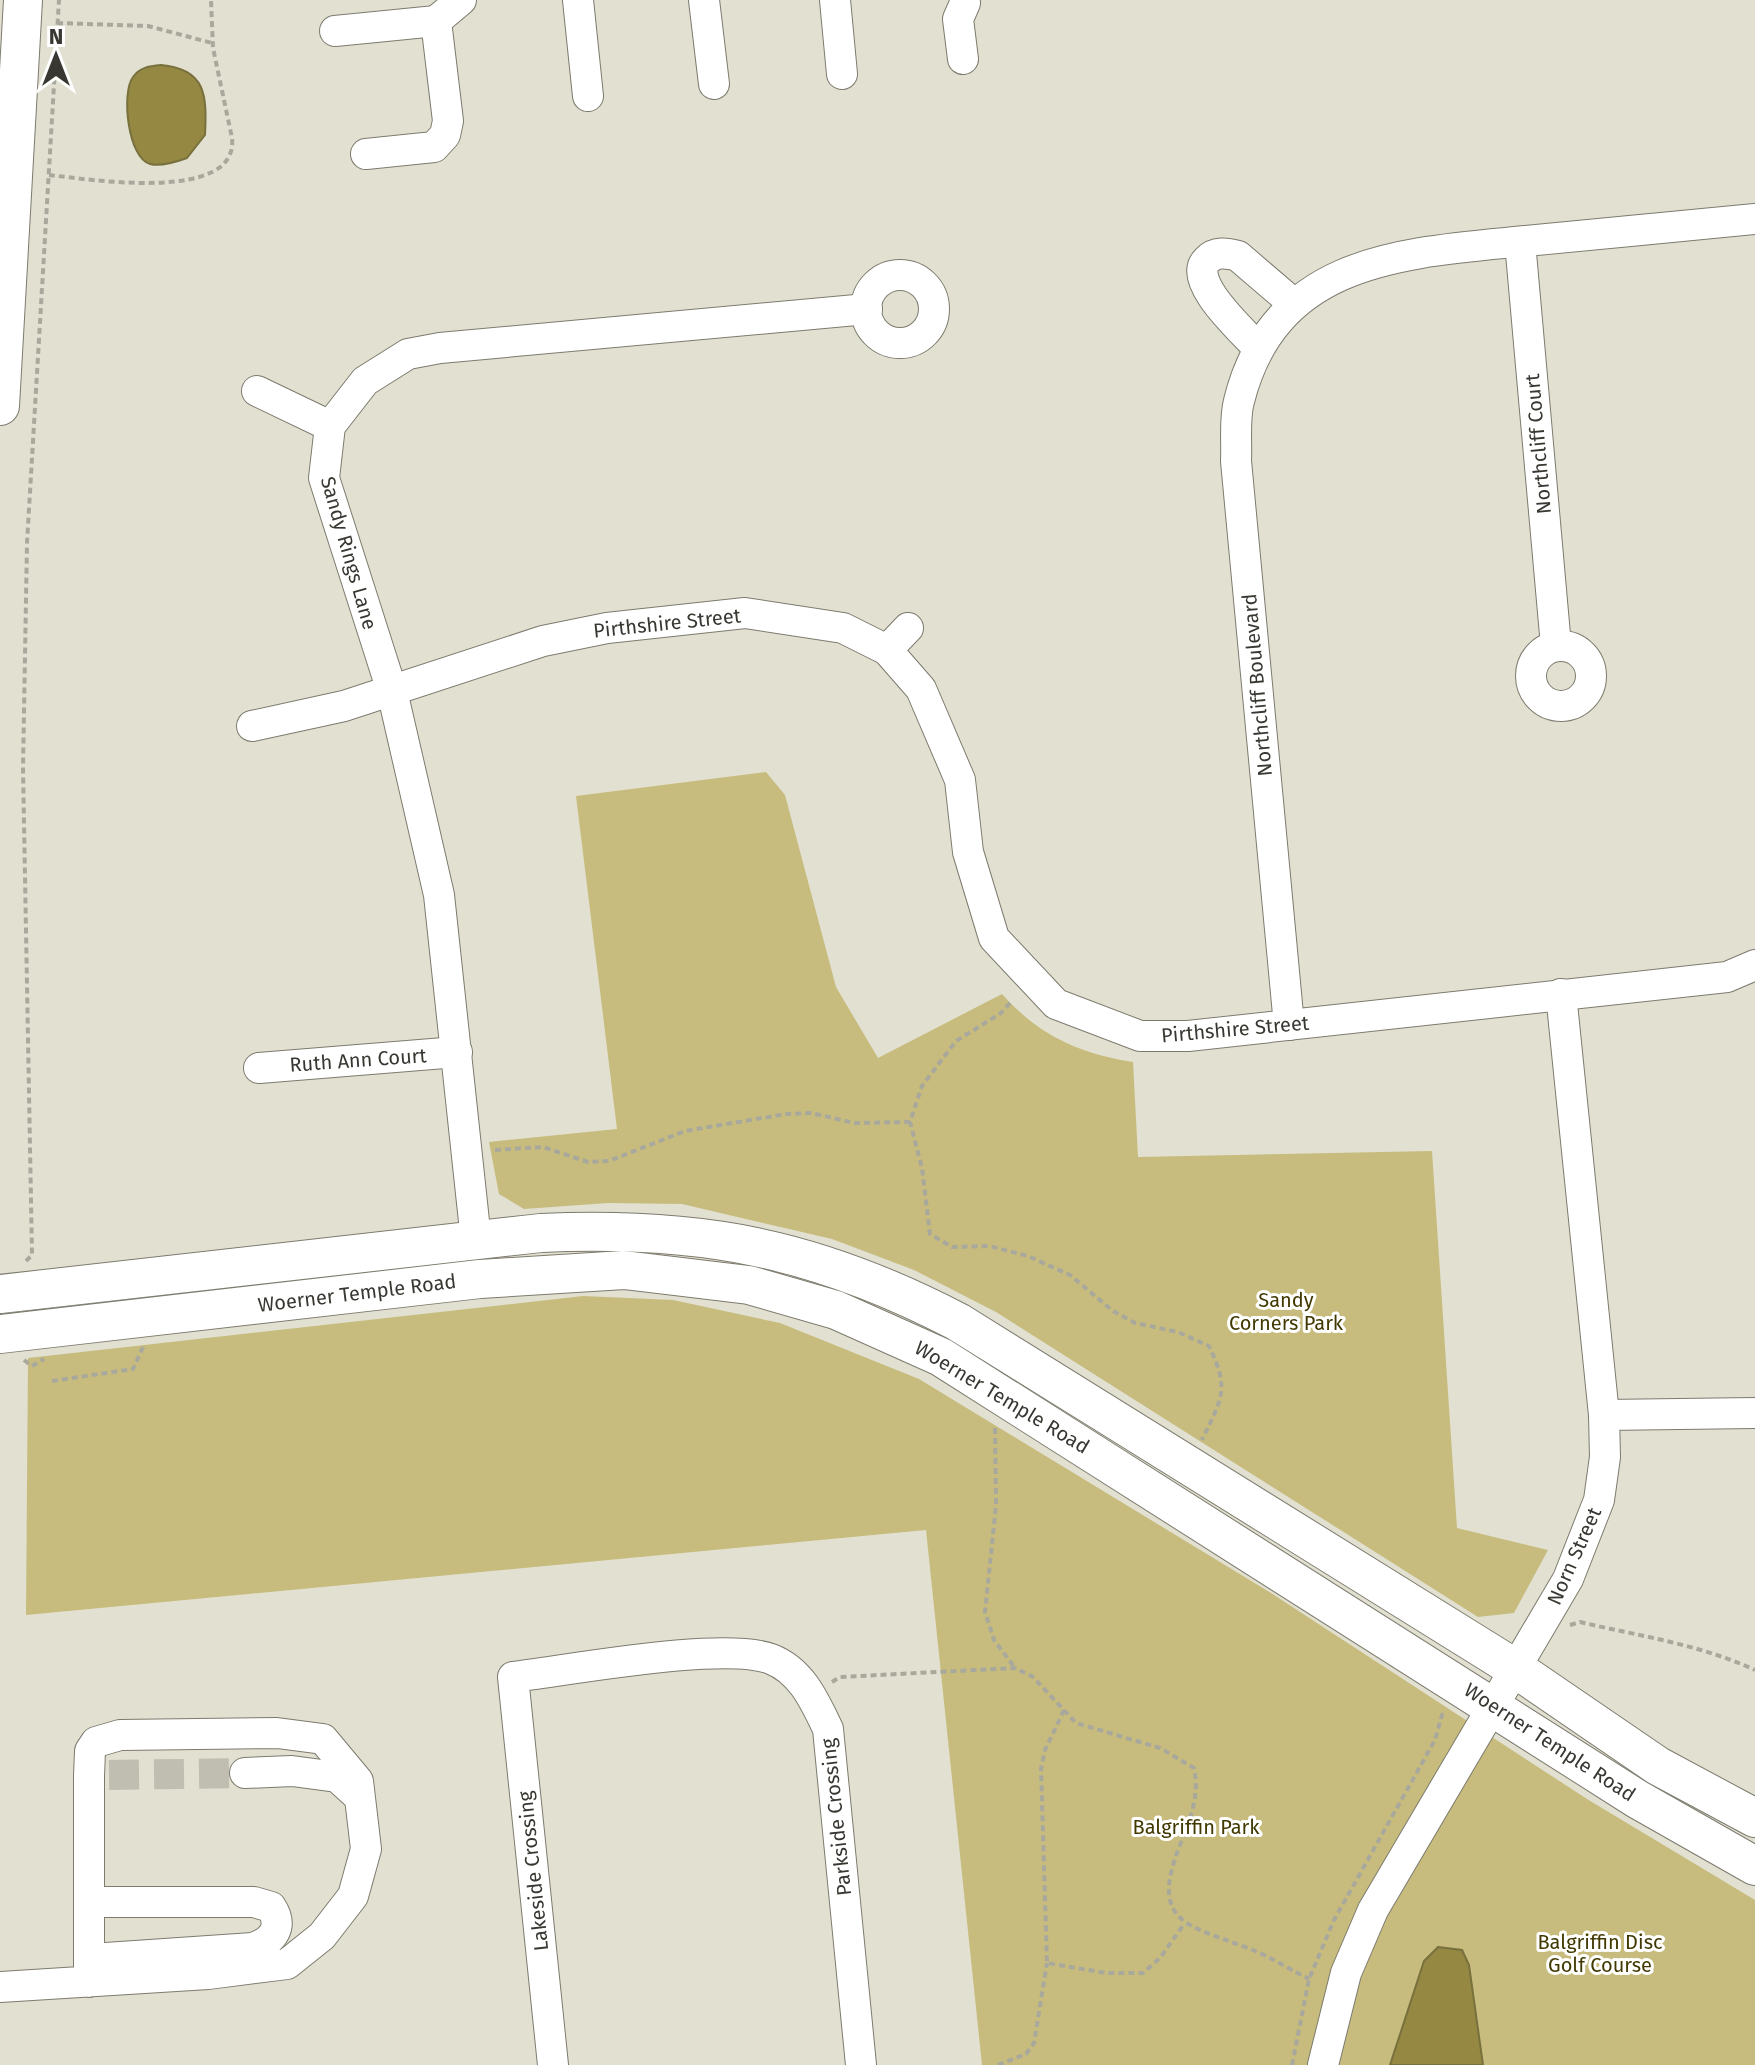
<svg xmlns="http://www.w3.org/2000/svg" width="1755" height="2065" viewBox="0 0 1755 2065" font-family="'Fira Sans',sans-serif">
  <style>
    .green { fill: #c7bc7d }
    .water { fill: #948842; stroke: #78703d; stroke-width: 2 }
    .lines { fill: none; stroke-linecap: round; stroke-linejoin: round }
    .minor-tunnel { stroke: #c0beb1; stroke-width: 30; stroke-dasharray: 30 15; stroke-linecap: butt }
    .minor-casing { stroke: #7d7b6e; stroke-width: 32 }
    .major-casing { stroke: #7d7b6e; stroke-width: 40 }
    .path { stroke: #a9a89c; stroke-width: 4; stroke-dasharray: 6 4; stroke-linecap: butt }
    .minor { stroke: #fff; stroke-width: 30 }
    .major { stroke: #fff; stroke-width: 38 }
    .labels { text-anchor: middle; stroke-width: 6; stroke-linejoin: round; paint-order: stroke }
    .street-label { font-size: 20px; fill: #383731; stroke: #fff }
    .park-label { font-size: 20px; fill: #413900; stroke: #fff }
  </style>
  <rect width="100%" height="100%" fill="#e2e0d1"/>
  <g class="green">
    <path d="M766,772L785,795L836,987L878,1058L1002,994C1038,1035 1080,1054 1133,1062L1138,1157L1432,1151L1457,1528L1548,1550L1514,1613L1478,1617L996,1312L914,1270L832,1239L682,1204L608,1203L524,1209L499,1194L489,1142L617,1129L576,796Z"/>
    <polygon points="583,1296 673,1300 780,1323 919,1379 1271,1593 1587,1799 1755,1900 1755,2065 982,2065 926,1530 26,1615 28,1358"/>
  </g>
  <g class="water">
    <path d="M161,65C206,69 207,95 205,135L187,158C176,162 161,167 150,164C128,158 121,93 133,77C140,67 150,66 161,65Z"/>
    <polygon points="1438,1947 1462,1950 1469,1965 1483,2065 1390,2065 1424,1961"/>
  </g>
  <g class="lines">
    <polyline class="minor-tunnel" points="109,1775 245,1773"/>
    <defs>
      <g id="minor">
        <polyline points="578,0 588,96"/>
        <polyline points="704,0 714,84"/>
        <polyline points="835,0 842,74"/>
        <polyline points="335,31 436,21"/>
        <polyline points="963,59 958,19 965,3"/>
        <polyline points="366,154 434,147 445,135 448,121 436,21 461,0"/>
        <polyline points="1520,242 1556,646"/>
        <circle cx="900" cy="309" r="34"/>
        <path d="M1258,348C1243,331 1186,281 1207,260C1215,251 1227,253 1238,256L1294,304"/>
        <polyline points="257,391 330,426"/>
        <circle cx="1561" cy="676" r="30"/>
        <polyline points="887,650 908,628"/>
        <polyline points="252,726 344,706 543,641 607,628 745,613 843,628 887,650 921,689 960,780 968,852 994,938 1056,1004 1140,1036 1188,1036 1727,977 1755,965"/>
        <path d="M1289,1025L1236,461C1237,442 1234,419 1239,401C1275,257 1404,253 1526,241C1602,234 1679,226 1755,219"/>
        <polyline points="259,1068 457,1052"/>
        <polyline points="476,1240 439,895 392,691 324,478 330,426 365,381 408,354 440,348 867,309"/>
        <polyline points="1604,1415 1755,1413"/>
        <polyline points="245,1773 292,1771 337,1777 358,1796"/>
        <path d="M90,1902H254L271,1907C284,1927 273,1941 253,1948L91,1959"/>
        <polyline points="0,1987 208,1974 287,1964 322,1936 353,1896 366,1849 358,1781 323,1739 277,1733 120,1735 96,1742 90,1751 89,1776 89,1982"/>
        <path d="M553,2065L513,1677C571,1670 724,1641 771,1659C802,1671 815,1702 828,1729L861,2065"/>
        <polyline points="1323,2065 1346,1973 1373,1910 1568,1579 1599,1500 1605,1457 1604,1415 1561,994"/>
      </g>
      <g id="major">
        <polyline points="0,406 23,0"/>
        <path d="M0,1294L541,1233C701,1226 816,1248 958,1322L1516,1669L1658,1766L1755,1818"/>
        <polyline points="0,1334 480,1279 624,1270 749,1285 836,1310 941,1357 1637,1799 1755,1866"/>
      </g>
    </defs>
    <use href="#minor" class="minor-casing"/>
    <use href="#major" class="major-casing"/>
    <g class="path">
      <polyline points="57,23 148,26 212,43"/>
      <path d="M49,175C87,179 239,204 232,138L213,48L211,0"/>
      <path d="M1010,1003L1001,1013L956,1041L922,1086L910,1122L922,1168L930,1234L952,1247L989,1246L1028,1256L1070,1275L1113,1311L1135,1323L1178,1332L1209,1346C1230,1390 1222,1398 1202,1440"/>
      <polyline points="495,1150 543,1147 588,1162 609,1161 685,1131 786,1114 811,1113 855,1123 910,1122"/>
      <polyline points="26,1261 32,1255 23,768 27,543 59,0"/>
      <polyline points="24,1360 32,1366 44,1359"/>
      <polyline points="52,1381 133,1369 144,1345"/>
      <polyline points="995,1428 996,1505 985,1612 994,1640 1015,1668"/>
      <path d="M1570,1625L1580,1622C1639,1636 1699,1644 1755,1670"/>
      <path d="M832,1682L840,1677L1015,1668L1033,1677L1076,1723L1160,1748L1194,1768C1200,1796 1190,1820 1180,1845C1149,1923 1187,1925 1248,1948C1269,1956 1289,1969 1309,1979"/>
      <polyline points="1064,1710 1045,1750 1041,1769 1047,1963 1106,1973 1143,1973 1160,1958 1184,1924"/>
      <polyline points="998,2065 1026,2054 1034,2043 1047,1963"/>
      <polyline points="1292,2065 1309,1979 1334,1920 1435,1740 1442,1715 1446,1712"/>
    </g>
    <use href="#minor" class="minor"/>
    <use href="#major" class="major"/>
  </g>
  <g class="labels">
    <g class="street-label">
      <text transform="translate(1538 444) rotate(-95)" y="7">Northcliff Court</text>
      <text transform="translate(349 553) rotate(74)" y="7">Sandy Rings Lane</text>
      <text transform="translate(667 623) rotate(-6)" y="7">Pirthshire Street</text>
      <text transform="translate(1257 685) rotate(-95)" y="7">Northcliff Boulevard</text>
      <text transform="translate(1235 1029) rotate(-5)" y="7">Pirthshire Street</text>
      <text transform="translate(358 1060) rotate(-4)" y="7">Ruth Ann Court</text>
      <text transform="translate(357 1293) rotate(-7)" y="7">Woerner Temple Road</text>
      <text transform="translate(1002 1397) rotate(31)" y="7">Woerner Temple Road</text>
      <text transform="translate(1574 1556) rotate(-66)" y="7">Norn Street</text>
      <text transform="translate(1550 1742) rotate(33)" y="7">Woerner Temple Road</text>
      <text transform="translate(836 1817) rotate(-96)" y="7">Parkside Crossing</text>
      <text transform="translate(533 1871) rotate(-96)" y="7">Lakeside Crossing</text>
    </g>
    <g class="park-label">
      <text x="1286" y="1307">Sandy<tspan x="1286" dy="23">Corners Park</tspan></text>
      <text x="1196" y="1834">Balgriffin Park</text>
      <text x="1600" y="1949">Balgriffin Disc<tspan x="1600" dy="23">Golf Course</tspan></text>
    </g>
  </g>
  <g transform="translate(56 56)" stroke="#ffffff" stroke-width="6" paint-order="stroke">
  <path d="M0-6L14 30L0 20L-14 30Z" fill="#383731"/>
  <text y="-12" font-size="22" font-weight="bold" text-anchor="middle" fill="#383731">N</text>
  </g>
</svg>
